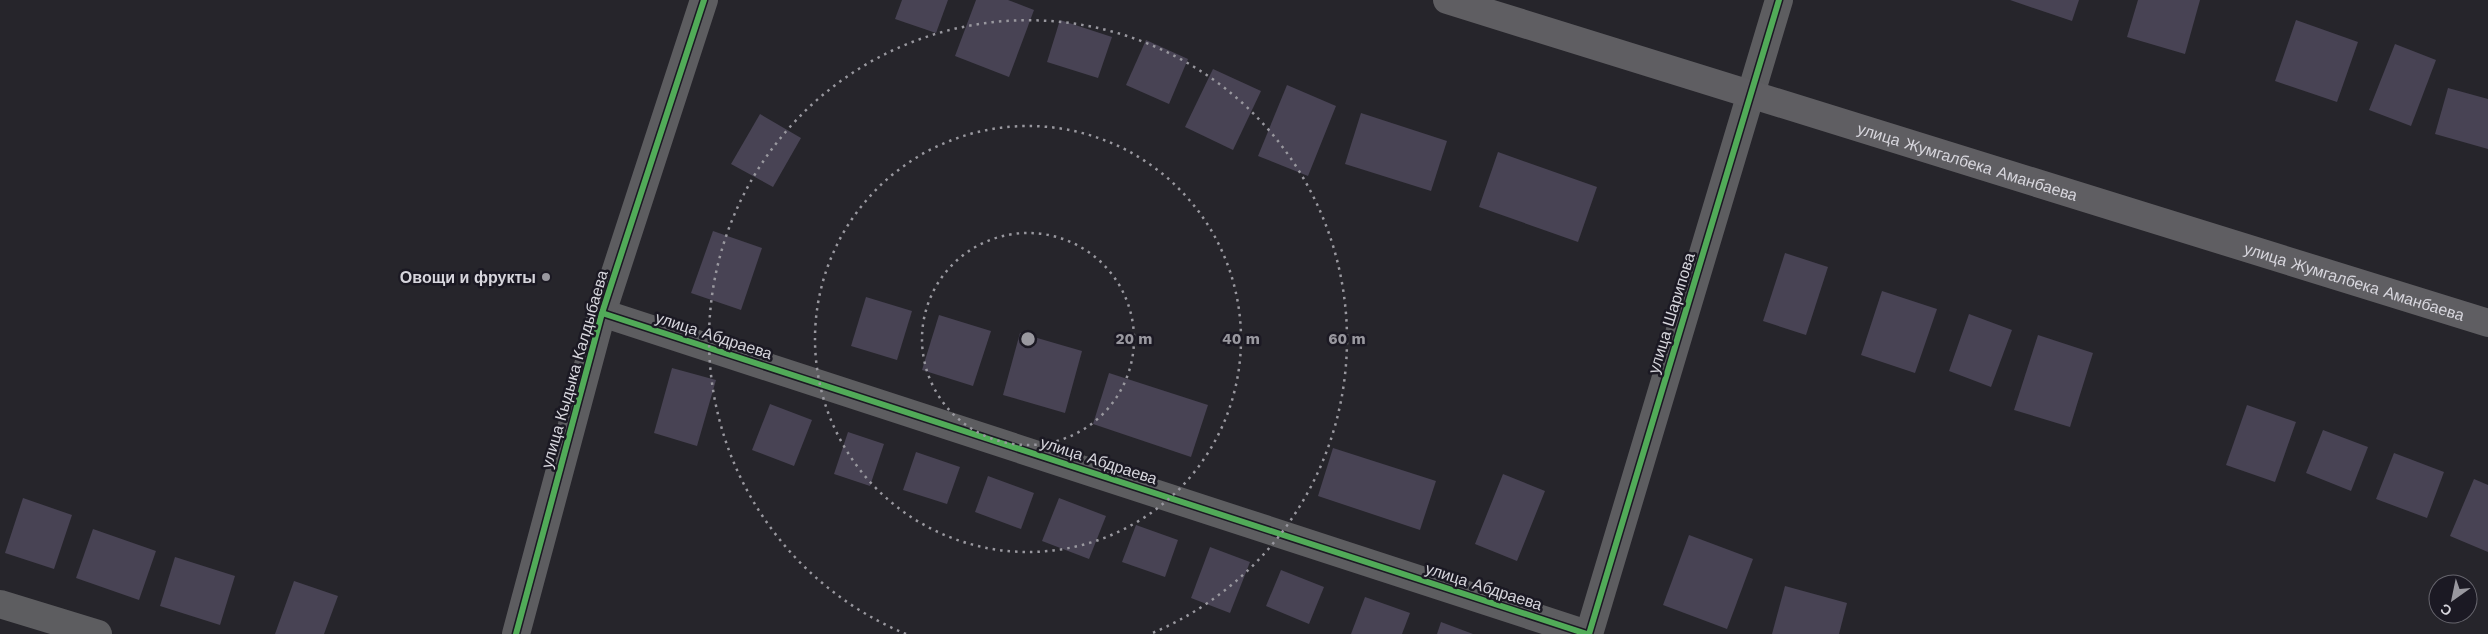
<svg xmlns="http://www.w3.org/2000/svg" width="2488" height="634" viewBox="0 0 2488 634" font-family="'Work Sans',sans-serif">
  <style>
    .building { fill: #484354 }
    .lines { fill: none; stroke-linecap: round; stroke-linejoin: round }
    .minor { stroke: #5d5d60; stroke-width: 28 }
    .tertiary { stroke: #5d5d60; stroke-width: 28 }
    .primary { stroke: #5f5e62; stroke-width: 28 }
    .cycleway-casing { stroke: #1b1923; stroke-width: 9 }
    .cycleway { stroke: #51ab58; stroke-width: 6 }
    .ring { fill: none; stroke: #99989f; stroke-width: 2.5; stroke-dasharray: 2.5 5 }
    .poi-dot { fill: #99989f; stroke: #1b1923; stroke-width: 2 }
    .labels { text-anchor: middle; stroke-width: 5; stroke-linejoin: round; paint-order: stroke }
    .street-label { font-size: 16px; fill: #d7d6dd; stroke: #1b1923 }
    .poi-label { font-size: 16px; font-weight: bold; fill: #d7d6dd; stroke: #1b1923; text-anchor: end }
    .centre { fill: #99989f; stroke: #1b1923; stroke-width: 2.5 }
    .ring-label { font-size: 15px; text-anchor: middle; font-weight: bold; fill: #99989f; stroke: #1b1923; stroke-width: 5; stroke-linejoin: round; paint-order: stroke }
  </style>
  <rect width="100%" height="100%" fill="#26252b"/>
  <g class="building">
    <polygon points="902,0 948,0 936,33 895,19"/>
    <polygon points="976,0 1008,0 1034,10 1009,77 955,56"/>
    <polygon points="2010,0 2079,0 2072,21"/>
    <polygon points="2138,0 2200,0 2185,54 2127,37"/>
    <polygon points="1060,20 1112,37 1098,78 1047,62"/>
    <polygon points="2296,20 2358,42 2337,102 2275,81"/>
    <polygon points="1146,40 1188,59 1169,104 1126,85"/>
    <polygon points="2395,44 2436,60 2411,126 2369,110"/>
    <polygon points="1213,69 1261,91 1233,150 1185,127"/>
    <polygon points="1287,85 1336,106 1308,176 1258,156"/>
    <polygon points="2448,88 2488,99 2488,149 2435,134"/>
    <polygon points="1361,113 1447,141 1431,191 1345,164"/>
    <polygon points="760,114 801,138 773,187 731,164"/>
    <polygon points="1498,152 1597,187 1578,242 1479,207"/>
    <polygon points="713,231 762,248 741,310 691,293"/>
    <polygon points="1785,253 1828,267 1806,335 1763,321"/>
    <polygon points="1882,291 1937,309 1915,373 1861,355"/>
    <polygon points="866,297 912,311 897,360 851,346"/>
    <polygon points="1969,314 2012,330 1991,387 1949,371"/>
    <polygon points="939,315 991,331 973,386 922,370"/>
    <polygon points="1020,333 1082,351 1065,413 1003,395"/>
    <polygon points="2038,335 2093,353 2070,427 2014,410"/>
    <polygon points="672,368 716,380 697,446 654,433"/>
    <polygon points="1109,373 1208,405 1191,457 1093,424"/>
    <polygon points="770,404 812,420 794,466 752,450"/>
    <polygon points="2247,405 2296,422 2275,482 2226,465"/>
    <polygon points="2323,430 2368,447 2351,491 2306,473"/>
    <polygon points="848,432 884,444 870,486 834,474"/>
    <polygon points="1333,448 1436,481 1420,530 1318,496"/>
    <polygon points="916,452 960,467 947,504 903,490"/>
    <polygon points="2394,453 2444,472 2427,518 2376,499"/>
    <polygon points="1503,474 1545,491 1517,561 1475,544"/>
    <polygon points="988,476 1034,493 1021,529 975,512"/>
    <polygon points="2474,479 2488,485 2488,552 2450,536"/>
    <polygon points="23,498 72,515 54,569 5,553"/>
    <polygon points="1059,498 1106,516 1089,559 1042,541"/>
    <polygon points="1136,525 1178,540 1165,577 1122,562"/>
    <polygon points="93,529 156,551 139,600 76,578"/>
    <polygon points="1689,535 1753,559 1727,629 1663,605"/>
    <polygon points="1210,547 1250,562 1230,613 1191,598"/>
    <polygon points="175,557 235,576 220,625 160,606"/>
    <polygon points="1281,570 1324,587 1309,624 1266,606"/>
    <polygon points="294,581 338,596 324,634 275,634"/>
    <polygon points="1785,586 1847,603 1839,634 1772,634"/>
    <polygon points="1365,597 1410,613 1402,634 1351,634"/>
    <polygon points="1441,622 1473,634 1437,634"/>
  </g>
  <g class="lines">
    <g class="minor">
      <polyline points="602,313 1587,634"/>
      <polyline points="0,604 98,634"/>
      <polyline points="1589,634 1779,0"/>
    </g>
    <polyline class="tertiary" points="516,634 602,313 704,0"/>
    <path class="primary" id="s1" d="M1447,0L2488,323"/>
    <defs>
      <g id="cycleway">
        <polyline points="602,313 1587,634"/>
        <polyline points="516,634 602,313 704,0"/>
        <polyline points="1589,634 1779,0"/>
      </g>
    </defs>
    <use href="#cycleway" class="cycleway-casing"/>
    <use href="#cycleway" class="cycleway"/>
  </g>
  <g class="ring">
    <circle cx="1028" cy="339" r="106"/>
    <circle cx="1028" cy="339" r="213"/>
    <path d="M906 634A319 319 0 1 1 1150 634"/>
  </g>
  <circle class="poi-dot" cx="546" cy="277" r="5"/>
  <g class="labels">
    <g class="street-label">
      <text dy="6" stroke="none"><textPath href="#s1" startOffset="545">улица Жумгалбека Аманбаева</textPath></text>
      <text dy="6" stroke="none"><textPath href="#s1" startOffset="950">улица Жумгалбека Аманбаева</textPath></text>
      <text transform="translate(1671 313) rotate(-73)" y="6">улица Шарипова</text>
      <text transform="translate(714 335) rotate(18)" y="6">улица Абдраева</text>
      <text transform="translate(574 369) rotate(-74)" y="6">улица Кыдыка Калдыбаева</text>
      <text transform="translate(1099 460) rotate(18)" y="6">улица Абдраева</text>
      <text transform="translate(1484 586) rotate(18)" y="6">улица Абдраева</text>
    </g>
    <g class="poi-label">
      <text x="536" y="283">Овощи и фрукты</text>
    </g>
  </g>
  <circle cx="1028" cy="339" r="8" class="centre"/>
  <g class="ring-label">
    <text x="1134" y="344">20 m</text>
    <text x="1241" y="344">40 m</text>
    <text x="1347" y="344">60 m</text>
  </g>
  <g transform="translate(2453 599) rotate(213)"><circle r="24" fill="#1b1923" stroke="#66656d"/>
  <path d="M0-4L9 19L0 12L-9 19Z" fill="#99989f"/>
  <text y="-8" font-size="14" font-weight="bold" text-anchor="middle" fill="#d7d6dd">С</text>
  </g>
</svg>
